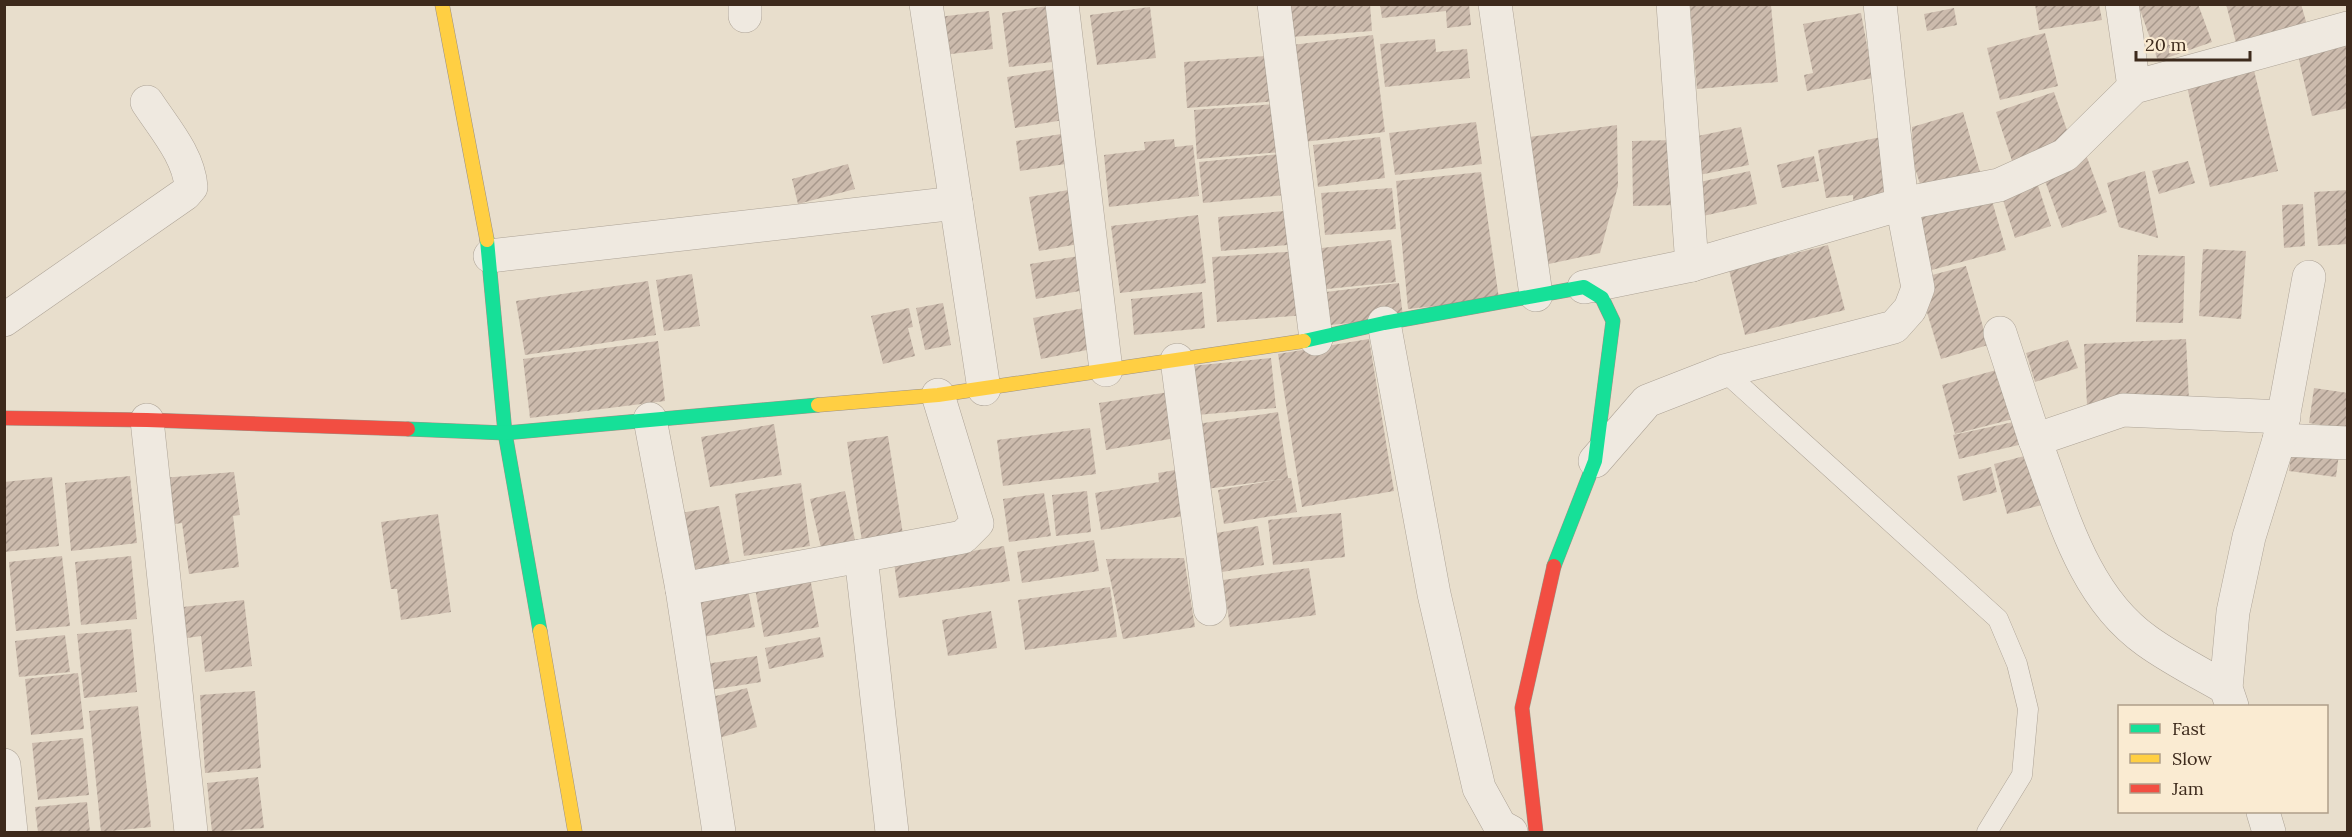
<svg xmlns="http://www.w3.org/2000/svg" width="2352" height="837" viewBox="0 0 2352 837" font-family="Lora,serif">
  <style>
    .building { fill: url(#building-hatch) }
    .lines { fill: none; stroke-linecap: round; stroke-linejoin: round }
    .lane-casing { stroke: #ada396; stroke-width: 21 }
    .street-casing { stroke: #ada396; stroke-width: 34 }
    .fast-casing { stroke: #9d9285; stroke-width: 15 }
    .slow-casing { stroke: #9d9285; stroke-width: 15 }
    .jam-casing { stroke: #9d9285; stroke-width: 15 }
    .lane { stroke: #efe9e0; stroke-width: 20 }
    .street { stroke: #efe9e0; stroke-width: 33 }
    .fast { stroke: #16e098; stroke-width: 14 }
    .slow { stroke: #ffcf43; stroke-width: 14 }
    .jam { stroke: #f24e42; stroke-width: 14 }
  </style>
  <defs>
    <pattern id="building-hatch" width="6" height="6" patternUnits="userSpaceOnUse" patternTransform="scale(1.5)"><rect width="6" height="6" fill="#ccbbad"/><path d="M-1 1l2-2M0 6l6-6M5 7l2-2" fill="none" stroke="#a7988c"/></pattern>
  </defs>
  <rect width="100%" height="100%" fill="#e8decc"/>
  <g class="building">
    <polygon points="1288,4 1370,4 1372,31 1291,37"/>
    <polygon points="1380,4 1469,4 1471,25 1447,28 1446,11 1382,18"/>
    <polygon points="2035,4 2099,4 2102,20 2039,30"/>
    <polygon points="2138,4 2198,4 2212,42 2158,61"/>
    <polygon points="2226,4 2301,4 2307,25 2236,43"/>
    <polygon points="1054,5 1061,61 1009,67 1002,13"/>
    <polygon points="1690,5 1771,5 1778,82 1697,89"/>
    <polygon points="1150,7 1156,58 1097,65 1090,15"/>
    <polygon points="1954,8 1957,25 1927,31 1924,14"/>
    <polygon points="989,11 993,49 943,55 938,17"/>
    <polygon points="1861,13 1873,78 1807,91 1804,75 1813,73 1803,24"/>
    <polygon points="2045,33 2058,86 2000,100 1987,48"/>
    <polygon points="1373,35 1385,132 1304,142 1292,45"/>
    <polygon points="1435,39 1436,52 1467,49 1470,78 1385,87 1380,44"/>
    <polygon points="2348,39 2348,108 2312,116 2297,51"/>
    <polygon points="1277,55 1280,101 1187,108 1184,62"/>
    <polygon points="2253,66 2278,171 2210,187 2186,82"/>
    <polygon points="1062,68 1070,119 1015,128 1007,77"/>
    <polygon points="2054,92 2072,145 2013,164 1996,112"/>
    <polygon points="1277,104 1281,152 1197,159 1194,110"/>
    <polygon points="1963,112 1980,172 1921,187 1913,162 1912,127"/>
    <polygon points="1476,122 1482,164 1395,175 1389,133"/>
    <polygon points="1617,125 1618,186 1600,253 1544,265 1529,137"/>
    <polygon points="1741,127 1749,165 1699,175 1693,137"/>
    <polygon points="1068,133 1072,163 1020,171 1016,141"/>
    <polygon points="1380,137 1385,178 1318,187 1313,145"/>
    <polygon points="1881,137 1887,206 1854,210 1853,195 1826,198 1818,150"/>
    <polygon points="1174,139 1175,147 1193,145 1199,196 1109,207 1104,155 1145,150 1144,142"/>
    <polygon points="1676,140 1677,205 1633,206 1632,141"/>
    <polygon points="2085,152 2107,212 2062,228 2040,167"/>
    <polygon points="1291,153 1295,194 1203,203 1199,162"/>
    <polygon points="1814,156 1819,181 1782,188 1777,165"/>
    <polygon points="2188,161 2195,183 2159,194 2152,171"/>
    <polygon points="848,164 855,189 798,204 792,179"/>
    <polygon points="1750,171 1757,204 1703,216 1695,183"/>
    <polygon points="2145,171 2158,238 2119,227 2107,183"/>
    <polygon points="1481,172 1499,299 1408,309 1396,181"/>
    <polygon points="2035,176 2051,226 2015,238 1999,187"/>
    <polygon points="1392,188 1396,229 1325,235 1321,193"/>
    <polygon points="1074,189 1084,243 1039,251 1029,197"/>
    <polygon points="1989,190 2006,250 1928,271 1912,210"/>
    <polygon points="2348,190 2348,244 2318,246 2314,192"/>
    <polygon points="2303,204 2305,246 2284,248 2282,205"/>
    <polygon points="1296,210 1299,244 1221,251 1218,217"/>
    <polygon points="1198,215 1206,283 1120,293 1111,226"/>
    <polygon points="1391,240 1396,282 1317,290 1313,249"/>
    <polygon points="1828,245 1845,310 1745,335 1729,270"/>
    <polygon points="2203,249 2246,251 2241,319 2199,316"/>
    <polygon points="1301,251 1306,315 1217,322 1212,257"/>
    <polygon points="2138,255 2185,256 2183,323 2136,322"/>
    <polygon points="1079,256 1085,290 1036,299 1030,264"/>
    <polygon points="1966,266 1988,345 1941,359 1917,279"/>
    <polygon points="692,274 700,326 664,331 656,280"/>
    <polygon points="648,281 656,335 525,355 516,301"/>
    <polygon points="1399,283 1403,317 1322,326 1318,293"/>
    <polygon points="1202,292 1205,328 1134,335 1131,299"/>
    <polygon points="943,303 951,345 925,350 916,308"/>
    <polygon points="909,308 913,327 908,328 915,356 883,364 871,316"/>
    <polygon points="1084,308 1092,349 1041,359 1033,318"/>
    <polygon points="1369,339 1394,491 1302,507 1278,354"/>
    <polygon points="2186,339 2189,401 2087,405 2084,344"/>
    <polygon points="2068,340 2078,368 2035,382 2026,353"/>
    <polygon points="658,341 665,401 530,418 523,359"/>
    <polygon points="1271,358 1276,408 1197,415 1192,366"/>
    <polygon points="2000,369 2013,419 1955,434 1942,385"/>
    <polygon points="2314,388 2348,393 2348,429 2309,423"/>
    <polygon points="1169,392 1176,438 1106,450 1099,403"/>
    <polygon points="1278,412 1288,478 1291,478 1297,512 1224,524 1218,490 1283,479 1206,489 1197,424"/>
    <polygon points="2018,421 2023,444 1959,459 1953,435"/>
    <polygon points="774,424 782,475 710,487 701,437"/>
    <polygon points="1090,428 1096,474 1003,486 997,440"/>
    <polygon points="888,436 904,541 863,548 847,442"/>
    <polygon points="2292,448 2339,454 2336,477 2289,471"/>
    <polygon points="2032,454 2046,504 2007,514 1994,464"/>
    <polygon points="1991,467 1997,492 1963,501 1957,476"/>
    <polygon points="1181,469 1189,515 1101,530 1095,493 1159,482 1158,473"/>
    <polygon points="234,472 240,515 233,516 239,567 189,574 182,523 168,525 162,478"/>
    <polygon points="130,476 137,543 71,551 65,483"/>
    <polygon points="52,477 59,546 4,552 4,482"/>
    <polygon points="801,483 810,546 744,556 735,494"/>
    <polygon points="845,491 856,545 822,552 810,499"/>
    <polygon points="1087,491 1091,532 1056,536 1052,495"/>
    <polygon points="1044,493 1051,536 1009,542 1003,499"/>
    <polygon points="719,506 730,564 692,571 681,513"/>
    <polygon points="1341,513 1345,557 1273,565 1268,520"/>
    <polygon points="438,514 451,612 401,620 397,589 391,589 381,522"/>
    <polygon points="1258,526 1264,565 1216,573 1210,534"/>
    <polygon points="1094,540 1099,571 1022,583 1017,552"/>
    <polygon points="1004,546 1010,581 899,598 894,563"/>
    <polygon points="62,556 70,626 16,631 9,562"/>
    <polygon points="131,556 137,619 81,625 75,562"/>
    <polygon points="1184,558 1195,627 1123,639 1106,559"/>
    <polygon points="1309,568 1316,615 1230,627 1223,580"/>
    <polygon points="809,572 819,627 764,637 754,583"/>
    <polygon points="746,579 755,627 703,637 694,589"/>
    <polygon points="1110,587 1117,637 1025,650 1018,600"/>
    <polygon points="244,600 252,666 205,672 201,636 187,638 183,607"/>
    <polygon points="991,611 997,648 948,656 942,620"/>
    <polygon points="131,629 137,692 84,698 77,634"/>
    <polygon points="65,635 70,672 19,677 15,641"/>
    <polygon points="820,637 824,657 769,669 765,648"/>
    <polygon points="757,656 761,682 710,690 706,664"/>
    <polygon points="78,673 84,729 31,735 25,679"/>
    <polygon points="747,688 757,727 719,738 708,698"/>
    <polygon points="255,691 261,768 205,773 200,695"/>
    <polygon points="138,706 151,827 101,832 89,711"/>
    <polygon points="83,738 89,795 38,800 32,743"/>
    <polygon points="258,777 264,828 212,832 207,783"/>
    <polygon points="87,802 90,832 38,832 35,807"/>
  </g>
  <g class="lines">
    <defs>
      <polyline id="lane" points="1724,371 1998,619 2017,664 2028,709 2022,775 1987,832"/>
      <g id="street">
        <polyline points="745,4 745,16"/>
        <polyline points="926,4 984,389"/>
        <polyline points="1062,4 1106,370"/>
        <polyline points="1274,4 1316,339"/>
        <polyline points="1495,4 1536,295"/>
        <polyline points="1673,4 1692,265"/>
        <polyline points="2122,4 2134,87"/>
        <polyline points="490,256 956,203"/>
        <polyline points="1584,287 1692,265 1902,204 1999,185 2065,155 2134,87 2348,28"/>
        <path d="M4,320L185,194L191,187C189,156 164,128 147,102"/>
        <polyline points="1384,323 1434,594 1479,788 1500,826 1511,832"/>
        <polyline points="2000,333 2035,440 2123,410 2284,417"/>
        <polyline points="1177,360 1210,609"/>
        <polyline points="650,419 682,589 963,537 977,523 938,395"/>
        <polyline points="147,420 191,832"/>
        <path d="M2035,440C2062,511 2082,595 2147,641C2172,659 2200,673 2226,688"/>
        <polyline points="2279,440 2348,443"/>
        <polyline points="1595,461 1647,401 1724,371 1894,327 1910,309 1918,288 1902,204 1880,4"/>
        <polyline points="861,556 892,832"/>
        <polyline points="682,589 719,832"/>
        <polyline points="2232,706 2226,688 2233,612 2249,537 2279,440 2309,277"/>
        <polyline points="4,765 11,832"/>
        <polyline points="2263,812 2269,832"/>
      </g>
      <g id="fast">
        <polyline points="487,240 505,433 540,631"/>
        <polyline points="1304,341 1384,323 1584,287 1602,298 1613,321 1595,461 1554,566"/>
        <polyline points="408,429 505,433 818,405"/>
      </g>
      <g id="slow">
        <polyline points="442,4 487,240"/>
        <polyline points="818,405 938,395 1304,341"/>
        <polyline points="540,631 575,832"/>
      </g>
      <g id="jam">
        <polyline points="4,418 147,420 408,429"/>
        <polyline points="1536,832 1522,708 1554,566"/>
      </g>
    </defs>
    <use href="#lane" class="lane-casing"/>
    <use href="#street" class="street-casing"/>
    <use href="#fast" class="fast-casing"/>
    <use href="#slow" class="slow-casing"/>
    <use href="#jam" class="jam-casing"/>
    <use href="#lane" class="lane"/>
    <use href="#street" class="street"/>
    <use href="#fast" class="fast"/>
    <use href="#slow" class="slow"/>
    <use href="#jam" class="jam"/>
  </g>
  <rect width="2352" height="837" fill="none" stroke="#3d2a1c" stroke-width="12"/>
  <rect x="2118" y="705" width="210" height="108" fill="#faebd2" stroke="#ae9e89" stroke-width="1.5"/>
  <rect x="2130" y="724" width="30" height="9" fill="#16e098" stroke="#ae9e89" stroke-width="1.5"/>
  <text x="2172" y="735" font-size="18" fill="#3d2a1c">Fast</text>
  <rect x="2130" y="754" width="30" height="9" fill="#ffcf43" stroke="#ae9e89" stroke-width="1.5"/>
  <text x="2172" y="765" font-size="18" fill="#3d2a1c">Slow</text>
  <rect x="2130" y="784" width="30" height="9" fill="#f24e42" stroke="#ae9e89" stroke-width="1.5"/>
  <text x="2172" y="795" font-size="18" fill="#3d2a1c">Jam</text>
  <path d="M2136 51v9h114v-9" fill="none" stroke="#3d2a1c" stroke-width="3"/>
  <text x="2145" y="51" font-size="18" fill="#3d2a1c" stroke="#faebd2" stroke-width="4.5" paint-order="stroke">20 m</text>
</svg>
